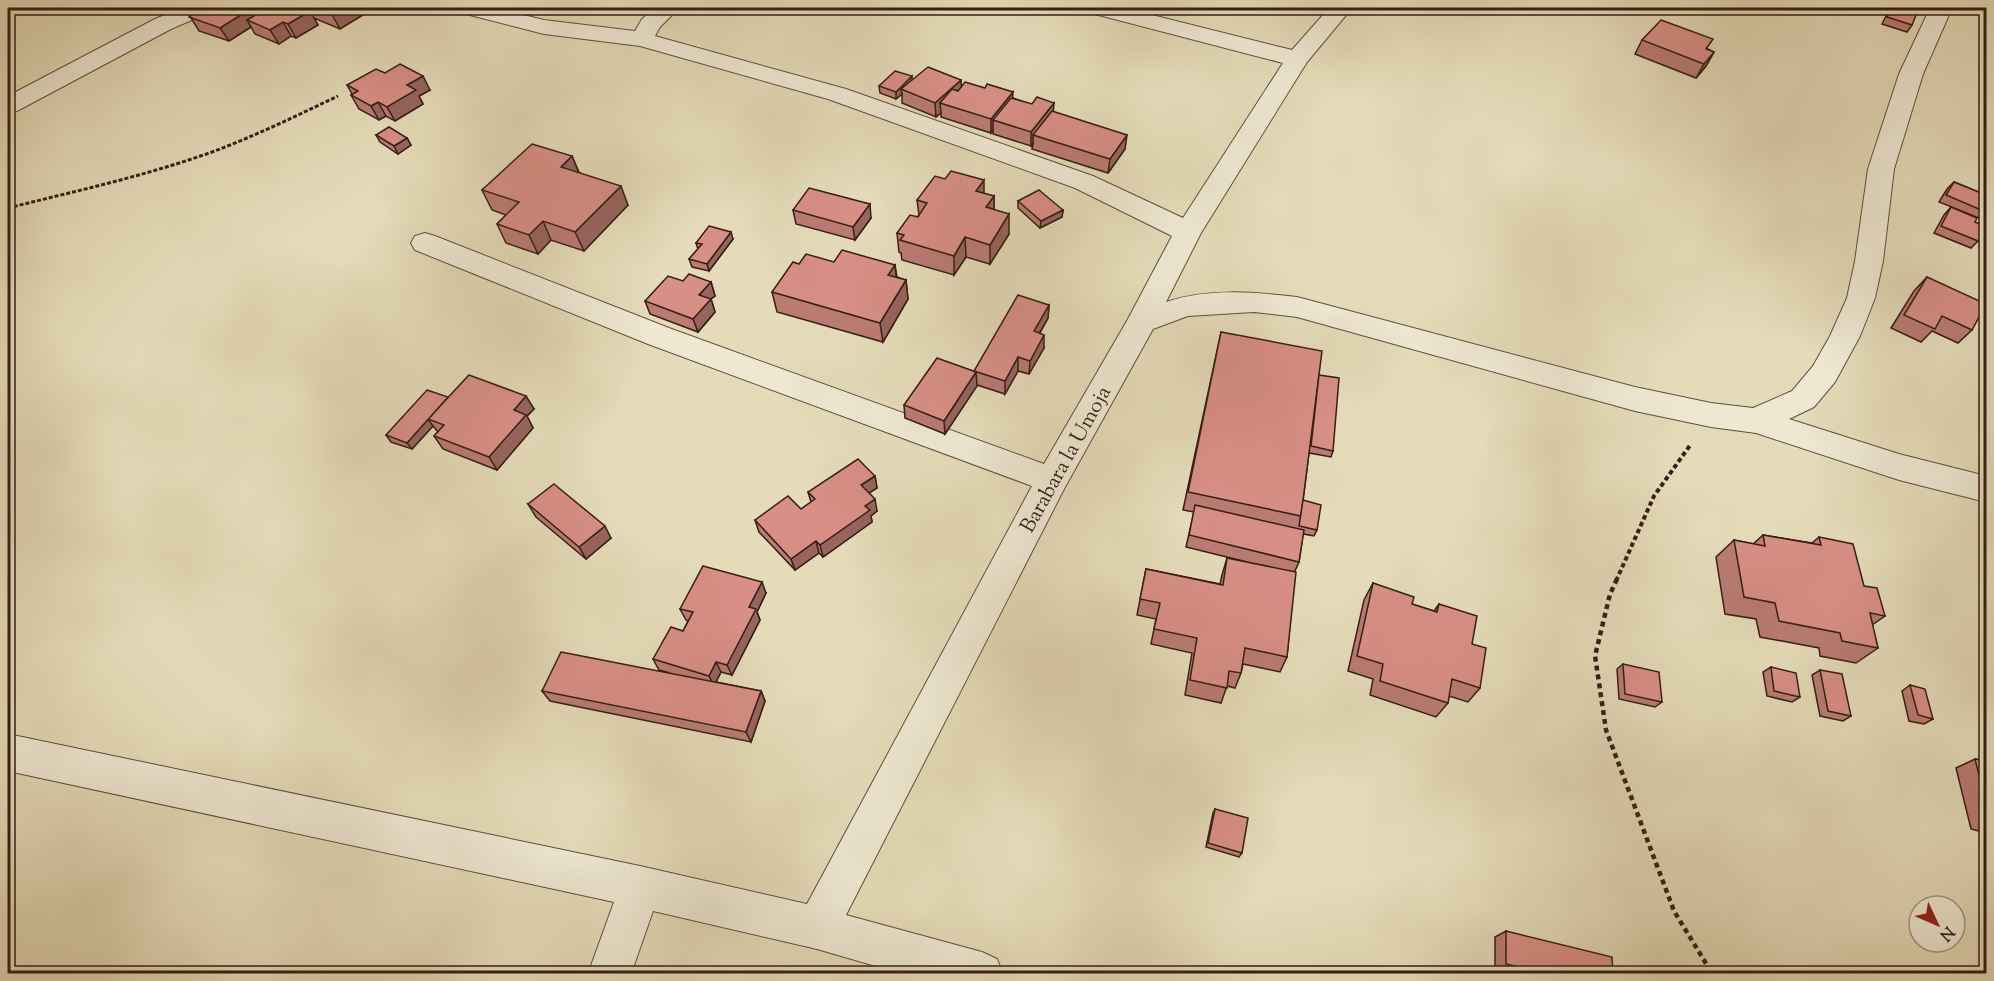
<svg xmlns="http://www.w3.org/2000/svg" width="1994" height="981" viewBox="0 0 1994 981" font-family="'Sorts Mill Goudy',serif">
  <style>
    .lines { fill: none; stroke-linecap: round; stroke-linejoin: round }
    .street-casing { stroke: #604d3e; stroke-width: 2 }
    .path-far2 { stroke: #341e15; stroke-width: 3; stroke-dasharray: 4 2; stroke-linecap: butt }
    .path-far1 { stroke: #341e15; stroke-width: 4; stroke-dasharray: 4.5 3; stroke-linecap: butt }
    .path { stroke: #341e15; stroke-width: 4.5; stroke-dasharray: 5 4; stroke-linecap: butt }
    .street { fill: #eee8d2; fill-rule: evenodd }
    .wall { fill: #ba7b73; stroke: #341e15; stroke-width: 1.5 }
    .shaded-wall { fill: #97645e; stroke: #341e15; stroke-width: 1.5 }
    .building { fill: #d88f86; stroke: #341e15; stroke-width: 1.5 }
    .labels { text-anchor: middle; stroke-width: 4.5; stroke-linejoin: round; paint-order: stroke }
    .street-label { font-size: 21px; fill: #341e15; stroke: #eee8d2 }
  </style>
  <rect width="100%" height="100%" fill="#e5dbb9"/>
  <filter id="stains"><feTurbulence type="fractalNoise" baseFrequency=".00333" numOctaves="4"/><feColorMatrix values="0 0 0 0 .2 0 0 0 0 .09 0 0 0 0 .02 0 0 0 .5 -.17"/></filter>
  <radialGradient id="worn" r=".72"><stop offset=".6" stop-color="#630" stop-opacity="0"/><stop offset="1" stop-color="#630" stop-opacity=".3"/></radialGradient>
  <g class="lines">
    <defs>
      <g id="street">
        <polygon points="182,8 211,8 208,13 171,29 17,111 8,113 8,96 155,19"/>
        <path d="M459,8H495L544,20L635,31L642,19L655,8H679L660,27L655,36L846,89L1093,176L1183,218L1283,63L1091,13L1088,8H1124L1292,50L1329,8H1352L1307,62L1201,233L1166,302C1208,288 1254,292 1297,297L1635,387L1711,403L1753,408L1792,391L1813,366L1830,336L1847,298L1855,261L1868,169L1899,74L1930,8H1952L1923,74L1894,169L1883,261L1875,298L1860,336L1835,382L1814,407L1789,419L1899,454L1986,476V502L1899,480L1756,433L1711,427L1635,411L1297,317L1254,312L1188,316L1153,329L1064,489L846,915L982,952L997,959L1003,974H903L817,949L653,911L631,974H588L614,902L8,771V734L640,866L807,904L1032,486L648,344L415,250L411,243L415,236L425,233L435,236L669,328L1044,464L1128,319L1172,236L1075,188L828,99L640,46L544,34L462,13Z"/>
      </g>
    </defs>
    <use href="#street" class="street-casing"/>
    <path class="path-far2" d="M8,208C76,191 145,176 212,152C255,136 296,116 338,96"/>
    <polyline class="path-far1" points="1616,581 1654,496 1691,444"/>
    <polyline class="path" points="1617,579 1610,594 1595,656 1606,730 1674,911 1710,970 1715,974"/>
    <use href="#street" class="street"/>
  </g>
  <g class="wall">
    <polygon points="199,8 374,8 340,29 314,18 318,25 296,38 291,36 279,44 255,34 251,27 229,41 199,31 188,13"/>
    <polygon points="593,8 614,8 605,13"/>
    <polygon points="1890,8 1910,8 1912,25 1907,32 1882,24"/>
    <polygon points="1642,40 1708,49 1714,52 1706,66 1696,78 1635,54"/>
    <polygon points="385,73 430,90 419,96 423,104 395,121 386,116 379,120 359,109 351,95 352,94 347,85"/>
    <polygon points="912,80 961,87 1013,98 1054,112 1125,149 1108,173 1032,149 1033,144 1031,146 993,134 993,130 991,133 941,117 941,113 936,117 902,103 902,94 896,99 880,93 879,86"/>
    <polygon points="376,135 407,138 411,145 398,154 380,142"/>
    <polygon points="572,156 579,172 628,205 584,251 551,240 538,254 506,243 497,224 506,215 492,210 482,190"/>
    <polygon points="1954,182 1986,195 1986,221 1939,202 1947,189"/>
    <polygon points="984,194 994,196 994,210 1009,234 990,264 966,257 954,275 902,260 901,253 899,252 897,233 919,215 917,200"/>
    <polygon points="1018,201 1063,210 1062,217 1040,228 1018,208"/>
    <polygon points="1951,207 1975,222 1978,241 1971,248 1934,233 1944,215"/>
    <polygon points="793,210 871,218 855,240 796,224"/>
    <polygon points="733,239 709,271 692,267 689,259 698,249 696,243"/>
    <polygon points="834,262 895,265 897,277 906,280 908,299 883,342 777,312 772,292 799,264"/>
    <polygon points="1927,277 1972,330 1958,343 1932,331 1921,342 1891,328 1914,291"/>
    <polygon points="683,281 711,282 715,296 711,299 715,312 698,332 650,314 645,301"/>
    <polygon points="1049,305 1048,318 1040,333 1044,348 1029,374 1018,371 1005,394 977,385 945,434 905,418 904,405 974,372"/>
    <polygon points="1221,332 1319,375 1333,451 1331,457 1309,453 1303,501 1317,530 1314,536 1303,534 1299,562 1295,571 1287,657 1280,672 1243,664 1241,673 1235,688 1227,686 1221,703 1185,695 1192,653 1151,644 1156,619 1137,615 1146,569 1220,584 1222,575 1227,558 1247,562 1186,547 1194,512 1183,510"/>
    <polygon points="448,398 534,409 527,416 533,428 497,470 443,449 434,436 438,432 433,426 412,449 391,442 386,435"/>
    <polygon points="875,476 877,488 869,493 877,511 871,516 872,522 823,557 819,553 795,570 759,532 755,520 801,509 811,502 808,492"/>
    <polygon points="528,504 611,538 586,559 536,517"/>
    <polygon points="1763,535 1812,543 1819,537 1864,586 1885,616 1872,625 1878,648 1856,663 1820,656 1819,648 1760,637 1756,619 1725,614 1716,557 1734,540 1753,544"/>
    <polygon points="1373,583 1412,604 1434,611 1439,604 1472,644 1480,688 1468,702 1449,696 1448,703 1436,717 1370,695 1373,679 1348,671 1364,600"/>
    <polygon points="766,593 757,612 760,620 732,675 721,672 716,682 761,691 765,701 751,742 550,701 542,691 670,673 659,670 653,659 683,631 688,621 686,620 680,609"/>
    <polygon points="1623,664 1662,702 1655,707 1619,699 1617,669"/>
    <polygon points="1771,667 1800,697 1792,702 1767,696 1763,672"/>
    <polygon points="1820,670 1851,716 1843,721 1820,716 1812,675"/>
    <polygon points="1910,685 1933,719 1924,724 1909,721 1902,691"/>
    <polygon points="1975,759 1986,761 1986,833 1971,829 1956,768"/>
    <polygon points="1215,809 1242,853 1239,857 1206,847 1213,813"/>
    <polygon points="1506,931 1613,974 1510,974 1495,970 1495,937"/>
  </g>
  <g class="shaded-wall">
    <polygon points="251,8 272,8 247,20 251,27 229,41 220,28"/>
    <polygon points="332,8 374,8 340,29 329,9"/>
    <polygon points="604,8 614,8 605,13"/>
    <polygon points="310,11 318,25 296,38 288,24"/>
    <polygon points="283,22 291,36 279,44 270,30"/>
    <polygon points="1714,52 1706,66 1696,78 1704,64"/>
    <polygon points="423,76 430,90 419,96 423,104 395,121 387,107 407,85"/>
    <polygon points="912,76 912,83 901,89 902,94 896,99 896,92"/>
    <polygon points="961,80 962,94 940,103 941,113 936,117 935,103"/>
    <polygon points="1013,92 1012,106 993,120 993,130 991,133 991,119"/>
    <polygon points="378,102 386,116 379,120 371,106"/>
    <polygon points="1054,103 1053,117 1033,135 1033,144 1031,146 1031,132"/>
    <polygon points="1127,135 1125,149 1108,173 1110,159"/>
    <polygon points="407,138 411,145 398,154 394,146"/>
    <polygon points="572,156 580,176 561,167"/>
    <polygon points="984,180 984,200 976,191"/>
    <polygon points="621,186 628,205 584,251 575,232"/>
    <polygon points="994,196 994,216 986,207"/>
    <polygon points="870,204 871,218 855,240 853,227"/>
    <polygon points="1063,210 1062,217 1040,228 1041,221"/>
    <polygon points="1009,214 1009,234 990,264 990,245"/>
    <polygon points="543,221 551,240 538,254 529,235"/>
    <polygon points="731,232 733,239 709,271 707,264"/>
    <polygon points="965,237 966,257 954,275 954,256"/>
    <polygon points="895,265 897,284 888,275"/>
    <polygon points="906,280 908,299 883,342 880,323"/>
    <polygon points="711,282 715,296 711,299 715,312 698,332 693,319 699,295"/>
    <polygon points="1049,305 1048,318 1033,344 1034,331"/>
    <polygon points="1044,335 1044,348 1029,374 1030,361"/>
    <polygon points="1018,357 1018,371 1005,394 1005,381"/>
    <polygon points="976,372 977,386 945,434 944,421"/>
    <polygon points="526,396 534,409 527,416 533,428 497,470 489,457 514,410"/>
    <polygon points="428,419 433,426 412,449 407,443"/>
    <polygon points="875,476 877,488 863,497 861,485"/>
    <polygon points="875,499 877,511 871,516 872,522 823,557 820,545 865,506"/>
    <polygon points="605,526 611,538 586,559 579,547"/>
    <polygon points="816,541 819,553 795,570 791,559"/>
    <polygon points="762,582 766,593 757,612 760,620 732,675 727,665 749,607"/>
    <polygon points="716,662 721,672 714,686 709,676"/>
    <polygon points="761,691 765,701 751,742 746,732"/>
  </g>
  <g class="building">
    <polygon points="199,8 252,8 220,28 189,17 192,15 188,13"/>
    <polygon points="268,8 301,8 310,11 288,24 283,22 270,30 247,20"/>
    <polygon points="1892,8 1910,8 1918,10 1912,25 1887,17"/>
    <polygon points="1661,20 1713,39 1706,49 1714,52 1704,64 1642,40"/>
    <polygon points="400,64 423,76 407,85 416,90 387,107 378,102 371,106 351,95 358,91 347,85 376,69 385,73"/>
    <polygon points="928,67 961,80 935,103 901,89"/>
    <polygon points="895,71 912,76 896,92 879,86"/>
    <polygon points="965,82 985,88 987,84 1013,92 991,119 940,103 952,89 958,91"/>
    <polygon points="1037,97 1054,103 1031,132 993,120 1011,98 1032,104"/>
    <polygon points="1052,111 1127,135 1110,159 1033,135"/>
    <polygon points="389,127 407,138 394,146 376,135"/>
    <polygon points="532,144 572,156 561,167 621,186 575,232 543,221 529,235 497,224 519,202 482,190"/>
    <polygon points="951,171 984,180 976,191 994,196 986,207 1009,214 990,245 965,237 954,256 900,240 904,235 897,233 910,215 918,217 927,203 917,200 935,176 945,179"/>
    <polygon points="1954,182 1986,195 1986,212 1946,195"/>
    <polygon points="809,188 870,204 853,227 793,210"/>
    <polygon points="1039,190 1063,210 1041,221 1018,201"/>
    <polygon points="1951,207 1977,218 1975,222 1986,226 1978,241 1941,226"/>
    <polygon points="709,226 731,232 707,264 689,259 702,244 696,243"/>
    <polygon points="842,250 895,265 888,275 906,280 880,323 772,292 793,262 799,264 806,254 834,262"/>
    <polygon points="689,274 711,282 699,295 711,299 693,319 645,301 668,276 683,281"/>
    <polygon points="1927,277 1986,304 1972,330 1942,316 1935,329 1904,315"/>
    <polygon points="1018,295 1049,305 1034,331 1044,335 1030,361 1018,357 1005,381 974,371"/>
    <polygon points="1221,332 1322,351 1301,516 1188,492"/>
    <polygon points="937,358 976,372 944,421 904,405"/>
    <polygon points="469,375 526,396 514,410 526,415 489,457 434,436 444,425 428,419"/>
    <polygon points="1319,375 1339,378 1333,451 1311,446"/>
    <polygon points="427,390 448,397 407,443 386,435"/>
    <polygon points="858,459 875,476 861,485 875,499 865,506 870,510 820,545 816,541 791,559 755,520 788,496 801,509 815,499 808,492"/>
    <polygon points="554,484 605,526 579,547 528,504"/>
    <polygon points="1303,500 1321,505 1317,530 1299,526"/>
    <polygon points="1195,505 1304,530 1299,562 1189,535"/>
    <polygon points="1763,535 1821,545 1819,537 1853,544 1864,586 1877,588 1885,616 1870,613 1878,648 1842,641 1840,633 1779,621 1775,603 1744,597 1734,540 1765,546"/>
    <polygon points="1227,558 1296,572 1287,657 1245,648 1241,673 1229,671 1227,688 1190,680 1197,638 1154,629 1160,603 1140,599 1146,569 1223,585"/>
    <polygon points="703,566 762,582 749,607 756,609 727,665 716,662 709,676 653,659 671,627 683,631 693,612 680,609"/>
    <polygon points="1373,583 1414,597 1412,604 1437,612 1439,604 1477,616 1472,644 1486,648 1480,688 1452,679 1448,703 1380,681 1383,664 1357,656"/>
    <polygon points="561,652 761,691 746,732 542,691"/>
    <polygon points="1623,664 1659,672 1662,702 1625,694"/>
    <polygon points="1771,667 1796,673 1800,697 1774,691"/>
    <polygon points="1820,670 1842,674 1851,716 1828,711"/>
    <polygon points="1910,685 1925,689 1933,719 1918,715"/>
    <polygon points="1975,759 1986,761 1986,804"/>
    <polygon points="1215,809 1248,818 1242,853 1208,843"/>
    <polygon points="1506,931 1612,957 1613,974 1545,974 1506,964"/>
  </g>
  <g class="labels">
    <g class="street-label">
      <text transform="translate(1065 459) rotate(-61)" y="7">Barabara la Umoja</text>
    </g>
  </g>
  <rect width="1994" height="981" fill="none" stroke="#e5dbb9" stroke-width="30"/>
  <rect x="9" y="9" width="1976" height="963" fill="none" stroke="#341e15" stroke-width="3"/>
  <rect x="15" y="15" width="1964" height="951" fill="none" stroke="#341e15" stroke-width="1.5"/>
  <g transform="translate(1937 924) rotate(134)"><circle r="28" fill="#eee8d2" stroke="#a49786" stroke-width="1.5"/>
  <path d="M0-4.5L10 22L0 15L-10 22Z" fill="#8f2418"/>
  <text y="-9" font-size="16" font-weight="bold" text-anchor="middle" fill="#341e15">N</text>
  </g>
  <rect width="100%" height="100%" filter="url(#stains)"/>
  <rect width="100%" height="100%" fill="url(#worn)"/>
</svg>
